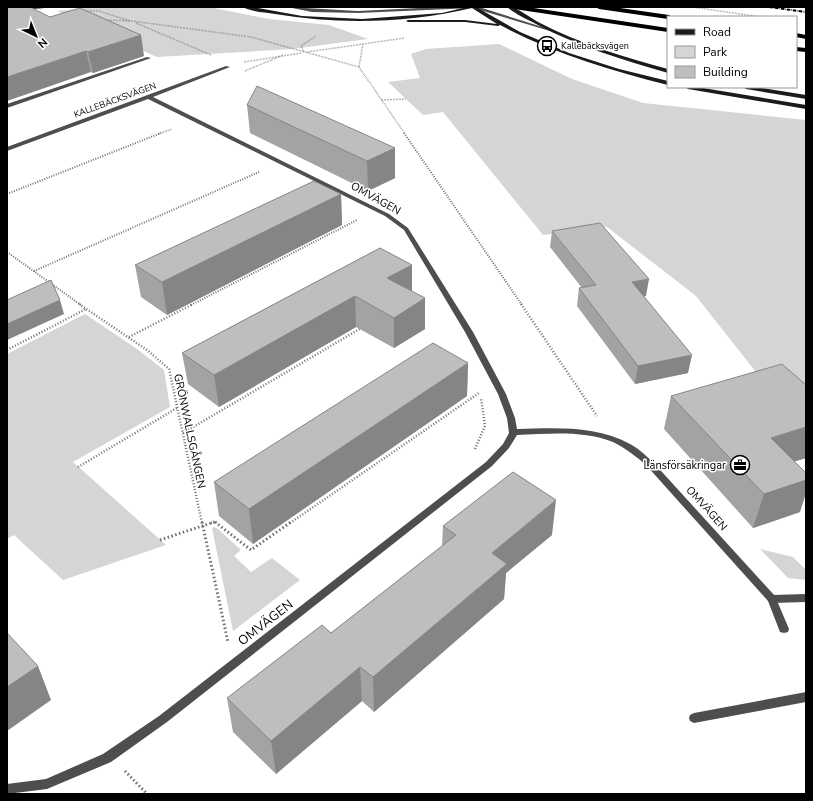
<svg xmlns="http://www.w3.org/2000/svg" width="813" height="801" viewBox="0 0 813 801" font-family="'Nunito Sans',sans-serif">
  <style>
    .green { fill: #d5d5d5 }
    .lines { fill: none; stroke-linecap: round; stroke-linejoin: round }
    .path-far3 { stroke: #707070; stroke-width: 1.5; stroke-dasharray: 0.5 1; stroke-linecap: butt }
    .path-far2 { stroke: #707070; stroke-width: 2; stroke-dasharray: 1 1.5; stroke-linecap: butt }
    .path-far1 { stroke: #707070; stroke-width: 2.5; stroke-dasharray: 1 2; stroke-linecap: butt }
    .path { stroke: #707070; stroke-width: 3; stroke-dasharray: 1.5 2.5; stroke-linecap: butt }
    .service { fill: #4e4e4e; fill-rule: evenodd }
    .minor { fill: #4e4e4e; fill-rule: evenodd }
    .secondary { fill: #1b1b1b; fill-rule: evenodd }
    .motorway { fill: #000; fill-rule: evenodd }
    .rail { stroke: #000; stroke-width: 2; stroke-dasharray: 3.5 1 0.5 1; stroke-linecap: butt }
    .wall { fill: #a3a3a3 }
    .shaded-wall { fill: #858585 }
    .building { fill: #bebebe; stroke: #858585 }
    .labels { text-anchor: middle; stroke-width: 3; stroke-linejoin: round; paint-order: stroke }
    .far-poi-label { font-size: 9px; fill: #000; stroke: #fff; text-anchor: start }
    .far-street-label { font-size: 9px; fill: #000; stroke: #fff }
    .street-label { font-size: 11px; fill: #000; stroke: #fff }
    .poi-label { font-size: 11px; fill: #000; stroke: #fff; text-anchor: end }
    .near-street-label { font-size: 13px; fill: #000; stroke: #fff }
  </style>
  <rect width="100%" height="100%" fill="#fff"/>
  <g class="green">
    <polygon points="96,7 209,7 269,19 329,25 368,39 292,49 157,57 79,22 57,11"/>
    <polygon points="499,44 572,79 643,103 806,120 806,411 767,386 696,296 607,227 543,235 443,112 423,115 388,82 420,78 411,54 426,49"/>
    <polygon points="85,314 137,349 164,370 170,407 73,462 166,545 63,580 14,535 7,539 7,354"/>
    <polygon points="214,527 218,529 241,550 234,556 251,572 272,558 300,580 233,631 212,528"/>
    <polygon points="760,549 793,557 806,570 806,580 788,578"/>
  </g>
  <g class="lines">
    <g class="path-far3">
      <polyline points="692,7 761,17"/>
      <polyline points="84,11 99,11 130,21"/>
      <polyline points="107,20 132,21 251,37 359,67 405,134"/>
      <polyline points="136,23 211,55"/>
      <polyline points="304,52 301,46 316,36"/>
      <polyline points="307,52 405,38"/>
      <polyline points="244,62 302,53"/>
      <polyline points="359,67 363,44"/>
      <polyline points="245,71 283,55"/>
      <polyline points="381,100 406,99"/>
      <polyline points="158,134 172,129"/>
    </g>
    <g class="path-far2">
      <polyline points="404,133 522,305"/>
      <polyline points="7,194 161,133"/>
      <polyline points="7,252 81,305"/>
      <polyline points="34,271 259,172"/>
      <polyline points="191,305 357,220"/>
    </g>
    <g class="path-far1">
      <polyline points="79,304 147,350 169,369 202,523"/>
      <polyline points="521,304 597,416"/>
      <polyline points="129,337 193,304"/>
      <polyline points="7,350 86,309"/>
      <polyline points="183,433 363,327"/>
      <polyline points="475,449 485,426 481,398"/>
      <polyline points="78,467 177,408"/>
      <polyline points="211,523 215,522 217,523"/>
      <polyline points="290,523 479,393"/>
    </g>
    <g class="path">
      <polyline points="202,522 228,642"/>
      <polyline points="215,522 251,550 291,522"/>
      <polyline points="160,540 214,522"/>
      <polyline points="125,771 147,794"/>
    </g>
    <g class="service">
      <polygon points="147,57 151,58 7,108 7,104"/>
      <polygon points="806,594 806,602 772,603 769,602 767,599 769,596 772,595"/>
      <polygon points="806,692 806,702 694,723 690,721 689,718 690,715 694,713"/>
    </g>
    <g class="minor">
      <polygon points="32,7 47,7 45,8 7,12 7,10"/>
      <polygon points="287,7 358,11 439,7 479,7 552,30 550,31 473,8 358,13 312,12"/>
      <path d="M226,66L230,67L153,97L389,214L408,228L473,332L506,394L515,418L517,429C554,428 596,425 630,444C638,448 645,455 652,461L775,596L789,629L788,632L784,633L780,632L768,601L646,465C636,456 625,448 613,442C583,430 547,434 517,435L509,448L492,466L167,722L111,762L47,789L7,794V784L46,779L103,754L159,716L486,462L503,444L509,433L507,418L498,394L465,332L404,230L385,216L148,99L7,151V147Z"/>
    </g>
    <g class="secondary">
      <path d="M243,7H253L302,16L362,19L442,13L467,7H476L520,32L569,53L619,69L668,81V85C610,70 553,53 500,25L498,26L465,22H408L406,21L408,20H465L497,24L472,8C408,23 340,25 275,14C265,12 251,12 243,7Z"/>
      <path d="M507,7C518,7 530,18 540,23C580,44 624,57 668,69V73C623,60 577,46 536,24C526,19 515,14 507,7Z"/>
      <polygon points="685,87 697,87 806,105 806,109 688,89"/>
      <polygon points="743,87 755,87 806,95 806,99 746,89"/>
    </g>
    <g class="motorway">
      <polygon points="511,7 527,7 668,28 668,32 514,9"/>
      <polygon points="596,7 613,7 669,15 672,17 668,17 668,19 599,9"/>
      <polygon points="796,33 806,35 806,39 796,37"/>
      <polygon points="796,47 806,48 806,52 796,51"/>
    </g>
    <polyline class="rail" points="769,7 806,12"/>
  </g>
  <g class="wall">
    <polygon points="50,17 144,56 93,73 91,72"/>
    <polygon points="247,105 395,148 395,178 368,191 250,133"/>
    <polygon points="341,194 342,225 167,315 141,297 135,265"/>
    <polygon points="552,231 646,296 644,296 688,373 635,384 577,306 579,288 582,288 550,247"/>
    <polygon points="380,248 412,291 425,329 394,348 356,327 219,407 188,384 182,353"/>
    <polygon points="468,363 467,396 253,544 219,516 214,482"/>
    <polygon points="806,385 806,458 795,461 800,512 753,528 664,429 671,396"/>
    <polygon points="443,526 552,535 506,573 504,599 374,712 362,701 276,774 233,732 227,698 331,633 442,546"/>
  </g>
  <g class="shaded-wall">
    <polygon points="141,35 144,56 93,73 88,52"/>
    <polygon points="86,51 91,72 7,101 7,77"/>
    <polygon points="395,148 395,178 368,191 367,161"/>
    <polygon points="341,194 342,225 167,315 162,282"/>
    <polygon points="412,265 412,295 387,278"/>
    <polygon points="649,279 646,296 629,299 632,282"/>
    <polygon points="355,296 356,327 219,407 214,375"/>
    <polygon points="425,298 425,329 394,348 394,318"/>
    <polygon points="60,300 64,314 7,340 7,324"/>
    <polygon points="692,355 688,373 635,384 638,366"/>
    <polygon points="468,363 467,396 253,544 249,509"/>
    <polygon points="806,427 806,458 761,472 771,438"/>
    <polygon points="806,480 806,493 800,512 753,528 764,494"/>
    <polygon points="556,500 552,535 506,573 504,599 374,712 373,677 492,553"/>
    <polygon points="38,666 51,700 7,731 7,687"/>
    <polygon points="360,667 362,701 276,774 271,741"/>
  </g>
  <g class="building">
    <polygon points="7,7 30,7 50,17 80,8 141,35 88,52 86,51 7,77"/>
    <polygon points="257,86 395,148 367,161 247,105"/>
    <polygon points="314,181 341,194 162,282 135,265"/>
    <polygon points="600,223 649,279 632,282 692,355 638,366 579,288 596,285 552,231"/>
    <polygon points="380,248 412,265 387,278 425,298 394,318 355,296 214,375 182,353"/>
    <polygon points="51,280 60,300 7,324 7,300"/>
    <polygon points="433,343 468,363 249,509 214,482"/>
    <polygon points="782,364 806,385 806,427 771,438 806,473 806,480 764,494 671,396"/>
    <polygon points="513,472 556,500 492,553 507,564 373,677 360,667 271,741 227,698 322,625 331,633 456,535 443,526"/>
    <polygon points="7,633 38,666 7,687"/>
  </g>
  <defs>
    <symbol id="bus-ring" viewBox="-11 -11 22 22"><circle r="9.5" fill="#fff" stroke="#000" stroke-width="1.5"/><path d="M-5-6H5V4H4V6H2V4H-2V6H-4V4H-5ZM-3.5-4V0h7V-4ZM-3.5 1.2v1.5H-2V1.2ZM2 1.2v1.5H3.5V1.2Z" fill="#000"/></symbol>
    <symbol id="office-ring" viewBox="-11 -11 22 22"><circle r="9.5" fill="#fff" stroke="#000" stroke-width="1.5"/><path d="M-6-3h4V-5.5h4V-3h4V5H-6ZM-1-4.5V-3h2v-1.5ZM-6 0V1H6V0Z" fill="#000"/></symbol>
  </defs>
  <g fill-rule="evenodd">
    <use href="#bus-ring" x="536" y="35" width="22" height="22"/>
    <use href="#office-ring" x="729" y="454" width="22" height="22"/>
  </g>
  <g class="labels">
    <g class="far-poi-label">
      <text x="561" y="49">Kallebäcksvägen</text>
    </g>
    <g class="far-street-label">
      <text transform="translate(115 100) rotate(-20)" y="3">KALLEBÄCKSVÄGEN</text>
    </g>
    <g class="street-label">
      <text transform="translate(376 198) rotate(29)" y="4">OMVÄGEN</text>
      <text transform="translate(190 431) rotate(78)" y="4">GRÖNWALLSGÅNGEN</text>
      <text transform="translate(707 508) rotate(48)" y="4">OMVÄGEN</text>
    </g>
    <g class="poi-label">
      <text x="726" y="469">Länsförsäkringar</text>
    </g>
    <g class="near-street-label">
      <text transform="translate(265 622) rotate(-38)" y="5">OMVÄGEN</text>
    </g>
  </g>
  <rect width="813" height="801" fill="none" stroke="#000000" stroke-width="16"/>
  <rect x="667" y="16" width="130" height="72" fill="#ffffff" stroke="#999999"/>
  <rect x="675" y="29" width="20" height="6" fill="#1b1b1b" stroke="#999999"/>
  <text x="703" y="36" font-size="12" fill="#000000">Road</text>
  <rect x="675" y="46" width="20" height="12" fill="#d5d5d5" stroke="#999999"/>
  <text x="703" y="56" font-size="12" fill="#000000">Park</text>
  <rect x="675" y="66" width="20" height="12" fill="#bebebe" stroke="#999999"/>
  <text x="703" y="76" font-size="12" fill="#000000">Building</text>
  <g transform="translate(36 36) rotate(137)" stroke="#ffffff" stroke-width="3" paint-order="stroke">
  <path d="M0-3L7 15L0 10L-7 15Z" fill="#000000"/>
  <text y="-6" font-size="11" font-weight="bold" text-anchor="middle" fill="#000000">N</text>
  </g>
</svg>
